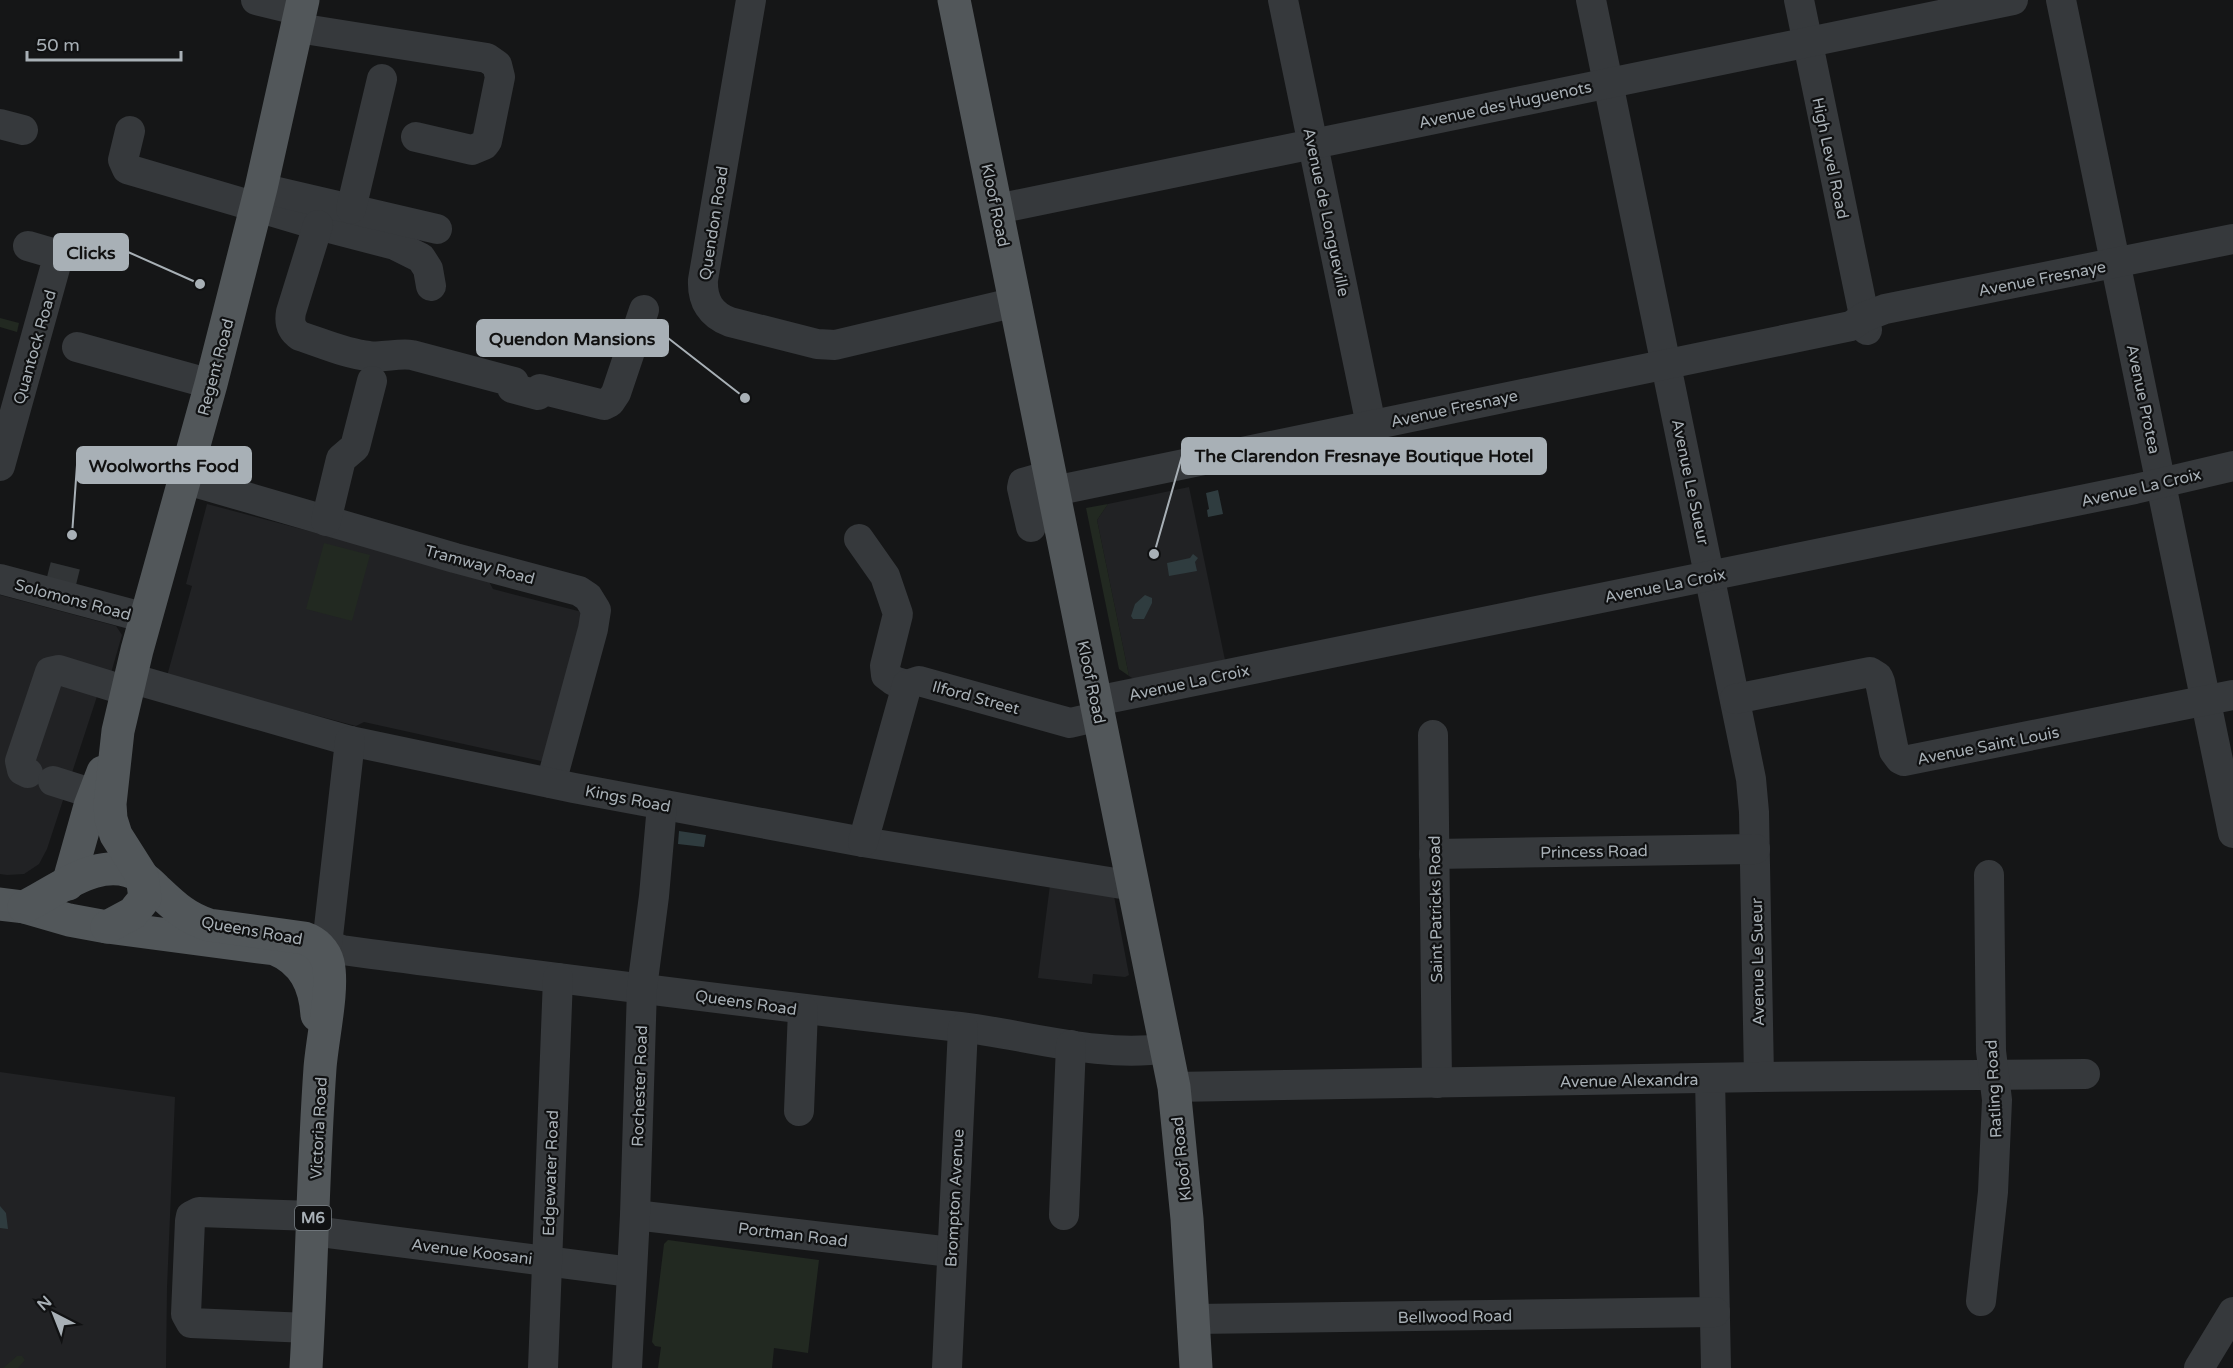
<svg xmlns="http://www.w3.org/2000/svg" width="2233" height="1368" viewBox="0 0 2233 1368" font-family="'Varela Round',sans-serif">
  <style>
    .built { fill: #212224 }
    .green { fill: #222921 }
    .water { fill: #2f3c3f }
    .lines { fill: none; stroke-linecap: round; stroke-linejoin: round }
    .minor-tunnel { stroke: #323537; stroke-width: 30; stroke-dasharray: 30 15; stroke-linecap: butt }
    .minor { stroke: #36393c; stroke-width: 30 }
    .major { stroke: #52575a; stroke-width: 33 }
    .labels { text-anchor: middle; stroke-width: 4.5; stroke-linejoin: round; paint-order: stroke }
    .shield { fill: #101112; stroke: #7a8085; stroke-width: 1.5 }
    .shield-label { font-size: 15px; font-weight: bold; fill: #a8b0b6 }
    .street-label { font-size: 16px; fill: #a8b0b6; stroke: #101112 }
    .leader { fill: none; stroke: #a8b0b6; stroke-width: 2 }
    .callout-dot { fill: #a8b0b6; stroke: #101112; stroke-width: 2 }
    .callout { fill: #a8b0b6; stroke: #a8b0b6; stroke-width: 2 }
    .callout-label { font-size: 18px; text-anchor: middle; font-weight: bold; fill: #111 }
  </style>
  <rect width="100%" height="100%" fill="#151617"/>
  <g class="built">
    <polygon points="1189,487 1225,660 1134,679 1129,676 1097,520 1108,504"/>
    <polygon points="207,504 487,578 493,589 582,612 550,756 541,761 364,722 356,726 167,676 192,586 186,584"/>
    <polygon points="0,595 116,626 122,635 111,673 105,672 47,849 39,864 24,874 7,875 0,874"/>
    <polygon points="1050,885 1114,896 1129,975 1125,977 1093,974 1092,984 1038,978"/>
    <polygon points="0,1072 175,1097 167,1288 166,1368 0,1368"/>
  </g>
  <g class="green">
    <polygon points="0,318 19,323 17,332 0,327"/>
    <polygon points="1108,504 1097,520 1129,676 1119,669 1086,508"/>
    <polygon points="324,543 370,555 352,621 306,609"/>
    <polygon points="668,1240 819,1260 808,1353 774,1348 772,1368 658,1368 661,1347 655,1346 652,1342 664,1244"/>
    <polygon points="17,1356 22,1356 25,1360 18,1368 3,1368"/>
  </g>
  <g class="water">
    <polygon points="1218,490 1223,514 1208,517 1207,510 1209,509 1206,493"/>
    <polygon points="1193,554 1198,558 1195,562 1197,571 1169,576 1167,563 1190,558"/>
    <polygon points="1145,595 1152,598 1152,603 1144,619 1133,619 1131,616 1135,604"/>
    <polygon points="679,831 706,835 704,847 678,844"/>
    <polygon points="0,1206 6,1213 8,1229 0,1228"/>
  </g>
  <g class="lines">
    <polyline class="minor-tunnel" points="58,595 68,555"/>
    <g class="minor">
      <polyline points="256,0 301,11"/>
      <path d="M751,0L703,280C702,301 711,315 730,322L817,344L835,345L1016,302"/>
      <polyline points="1283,0 1371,425"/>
      <polyline points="1591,0 1751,779 1754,812 1759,1077"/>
      <polyline points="1799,0 1867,330"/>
      <polyline points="2061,0 2233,833"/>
      <polyline points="298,28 487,58 497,65 500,77 487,141 484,145 472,150 416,137"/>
      <polyline points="0,124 23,130"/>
      <polyline points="130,131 123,160 127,169 318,225 395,245 421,258 428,269 431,286"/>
      <polyline points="261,188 437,229"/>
      <polyline points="351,209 382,79"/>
      <polyline points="997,209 2013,0"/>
      <path d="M318,225L291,312C289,323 291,330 300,336C322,343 346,354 369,356C383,358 397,353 412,355L514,382L512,388L538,395L540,389L604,405L610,402L616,393L644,310"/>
      <polyline points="77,347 211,384"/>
      <polyline points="0,466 57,261 52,253 28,246"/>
      <polyline points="184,479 455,558 579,591 588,597 596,610 593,629 551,783"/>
      <polyline points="1054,491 1851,326 1864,317 1885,309 2233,239"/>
      <polyline points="326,521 341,459 355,447 372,381"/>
      <polyline points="1031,527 1022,488 1023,483 1051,475"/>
      <polyline points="859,539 885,576 898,614 885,666 886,675 894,681 907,685"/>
      <polyline points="0,579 146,618"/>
      <polyline points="130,678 350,741 574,788 863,842 1134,886"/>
      <polyline points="1735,699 1870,672 1878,677 1880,682 1894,751 1900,759 1904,761 2233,695"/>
      <polyline points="1096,701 2135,489 2233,466"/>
      <polyline points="1433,735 1437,1083"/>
      <polyline points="28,773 22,770 20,761 50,672 59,670 127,691"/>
      <polyline points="53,781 94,794"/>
      <polyline points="863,842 907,685 919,681 1070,723 1100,716"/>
      <polyline points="1434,854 1755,849"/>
      <path d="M327,945L342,950L371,954C567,979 763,1005 960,1027C1023,1034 1103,1059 1166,1048"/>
      <polyline points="315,958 323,952 327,945 350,741"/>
      <polyline points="1710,1078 1716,1368"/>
      <polyline points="1174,1087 1759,1077 2085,1074"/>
      <polyline points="799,1111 803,1010"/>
      <polyline points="635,1215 951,1252"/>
      <polyline points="1064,1215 1071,1045"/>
      <polyline points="313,1231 631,1272"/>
      <polyline points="1981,1301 1993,1192 1997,1100 1991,1051 1989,875"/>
      <polyline points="1194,1319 1715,1312"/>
      <polyline points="309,1328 191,1323 186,1314 190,1221 191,1216 199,1212 313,1216"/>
      <polyline points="543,1368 558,978"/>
      <polyline points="627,1368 635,1215 642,988 654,896 662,805"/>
      <polyline points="947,1368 963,1028"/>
      <polyline points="2199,1368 2233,1312"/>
    </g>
    <g class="major">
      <polyline points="954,0 1174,1087 1187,1219 1196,1368"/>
      <polyline points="68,884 90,806 103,772"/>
      <path d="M0,904L24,907L69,920L107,927L275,949C304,961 315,985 317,1015"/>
      <path d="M24,907C59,890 102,852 142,877C147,880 152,885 156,889C173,905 186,918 209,925L304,938C316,942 325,951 328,963C334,988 322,1040 320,1068C313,1167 312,1268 306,1368"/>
      <polyline points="107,927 133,913 145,898 142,876 116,835 111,819 110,804 118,731 137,650 211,384 261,188 303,0"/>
    </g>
  </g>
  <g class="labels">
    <rect class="shield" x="295" y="1206" width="36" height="24" rx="4.5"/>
    <g class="shield-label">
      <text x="313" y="1223">M6</text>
    </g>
    <g class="street-label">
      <text transform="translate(1505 104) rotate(-12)" y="6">Avenue des Huguenots</text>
      <text transform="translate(1831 158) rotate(78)" y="6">High Level Road</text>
      <text transform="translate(996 205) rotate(78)" y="6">Kloof Road</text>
      <text transform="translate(1327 212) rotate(78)" y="6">Avenue de Longueville</text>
      <text transform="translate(713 223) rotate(-81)" y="6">Quendon Road</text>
      <text transform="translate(2042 278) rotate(-11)" y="6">Avenue Fresnaye</text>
      <text transform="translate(34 347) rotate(-74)" y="6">Quantock Road</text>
      <text transform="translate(215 367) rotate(-75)" y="6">Regent Road</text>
      <text transform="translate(2144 399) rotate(78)" y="6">Avenue Protea</text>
      <text transform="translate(1454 408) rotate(-12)" y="6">Avenue Fresnaye</text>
      <text transform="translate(1691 482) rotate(78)" y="6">Avenue Le Sueur</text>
      <text transform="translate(2141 487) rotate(-13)" y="6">Avenue La Croix</text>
      <text transform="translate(480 564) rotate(15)" y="6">Tramway Road</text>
      <text transform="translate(1665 585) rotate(-11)" y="6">Avenue La Croix</text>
      <text transform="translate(73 599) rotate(15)" y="6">Solomons Road</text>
      <text transform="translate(1092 682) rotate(78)" y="6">Kloof Road</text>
      <text transform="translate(1189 682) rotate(-12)" y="6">Avenue La Croix</text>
      <text transform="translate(976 697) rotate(15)" y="6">Ilford Street</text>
      <text transform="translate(1988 745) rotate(-11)" y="6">Avenue Saint Louis</text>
      <text transform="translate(628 798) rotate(11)" y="6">Kings Road</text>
      <text transform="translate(1594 851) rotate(-1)" y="6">Princess Road</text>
      <text transform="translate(1435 909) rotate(-91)" y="6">Saint Patricks Road</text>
      <text transform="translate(252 930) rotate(10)" y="6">Queens Road</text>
      <text transform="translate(1757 962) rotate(-91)" y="6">Avenue Le Sueur</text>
      <text transform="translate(746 1002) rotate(8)" y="6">Queens Road</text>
      <text transform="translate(1629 1080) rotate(-1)" y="6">Avenue Alexandra</text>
      <text transform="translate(639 1086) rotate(-88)" y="6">Rochester Road</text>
      <text transform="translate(1993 1089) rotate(-93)" y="6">Ratling Road</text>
      <text transform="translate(318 1128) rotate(-87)" y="6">Victoria Road</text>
      <text transform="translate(1181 1159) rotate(-96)" y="6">Kloof Road</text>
      <text transform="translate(550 1173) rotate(-88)" y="6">Edgewater Road</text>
      <text transform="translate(954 1198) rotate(-87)" y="6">Brompton Avenue</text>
      <text transform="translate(793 1234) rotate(7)" y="6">Portman Road</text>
      <text transform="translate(472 1251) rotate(7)" y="6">Avenue Koosani</text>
      <text transform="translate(1455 1316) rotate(-1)" y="6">Bellwood Road</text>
    </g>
  </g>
  <path class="leader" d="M200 284L128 252M745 398L668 338M1154 554L1182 456M72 535L77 465"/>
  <g class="callout-dot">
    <circle cx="200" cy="284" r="6"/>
    <circle cx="745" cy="398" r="6"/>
    <circle cx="1154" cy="554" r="6"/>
    <circle cx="72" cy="535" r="6"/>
  </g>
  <g class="callout">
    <rect x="54" y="234" width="74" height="36" rx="6"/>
    <rect x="477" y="320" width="191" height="36" rx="6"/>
    <rect x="1182" y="438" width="364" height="36" rx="6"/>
    <rect x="77" y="447" width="174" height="36" rx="6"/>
  </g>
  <g class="callout-label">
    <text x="91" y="259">Clicks</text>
    <text x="572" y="345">Quendon Mansions</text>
    <text x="1364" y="462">The Clarendon Fresnaye Boutique Hotel</text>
    <text x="164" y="472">Woolworths Food</text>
  </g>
  <g transform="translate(54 1314) rotate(318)" stroke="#101112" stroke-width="4.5" paint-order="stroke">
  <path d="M0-4.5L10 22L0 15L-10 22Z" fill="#a8b0b6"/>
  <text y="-9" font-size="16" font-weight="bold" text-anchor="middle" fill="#a8b0b6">N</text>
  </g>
  <path d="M27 51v9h154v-9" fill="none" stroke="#a8b0b6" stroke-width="3"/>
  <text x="36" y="51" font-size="18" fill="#a8b0b6" stroke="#101112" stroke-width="4.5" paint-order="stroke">50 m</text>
</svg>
